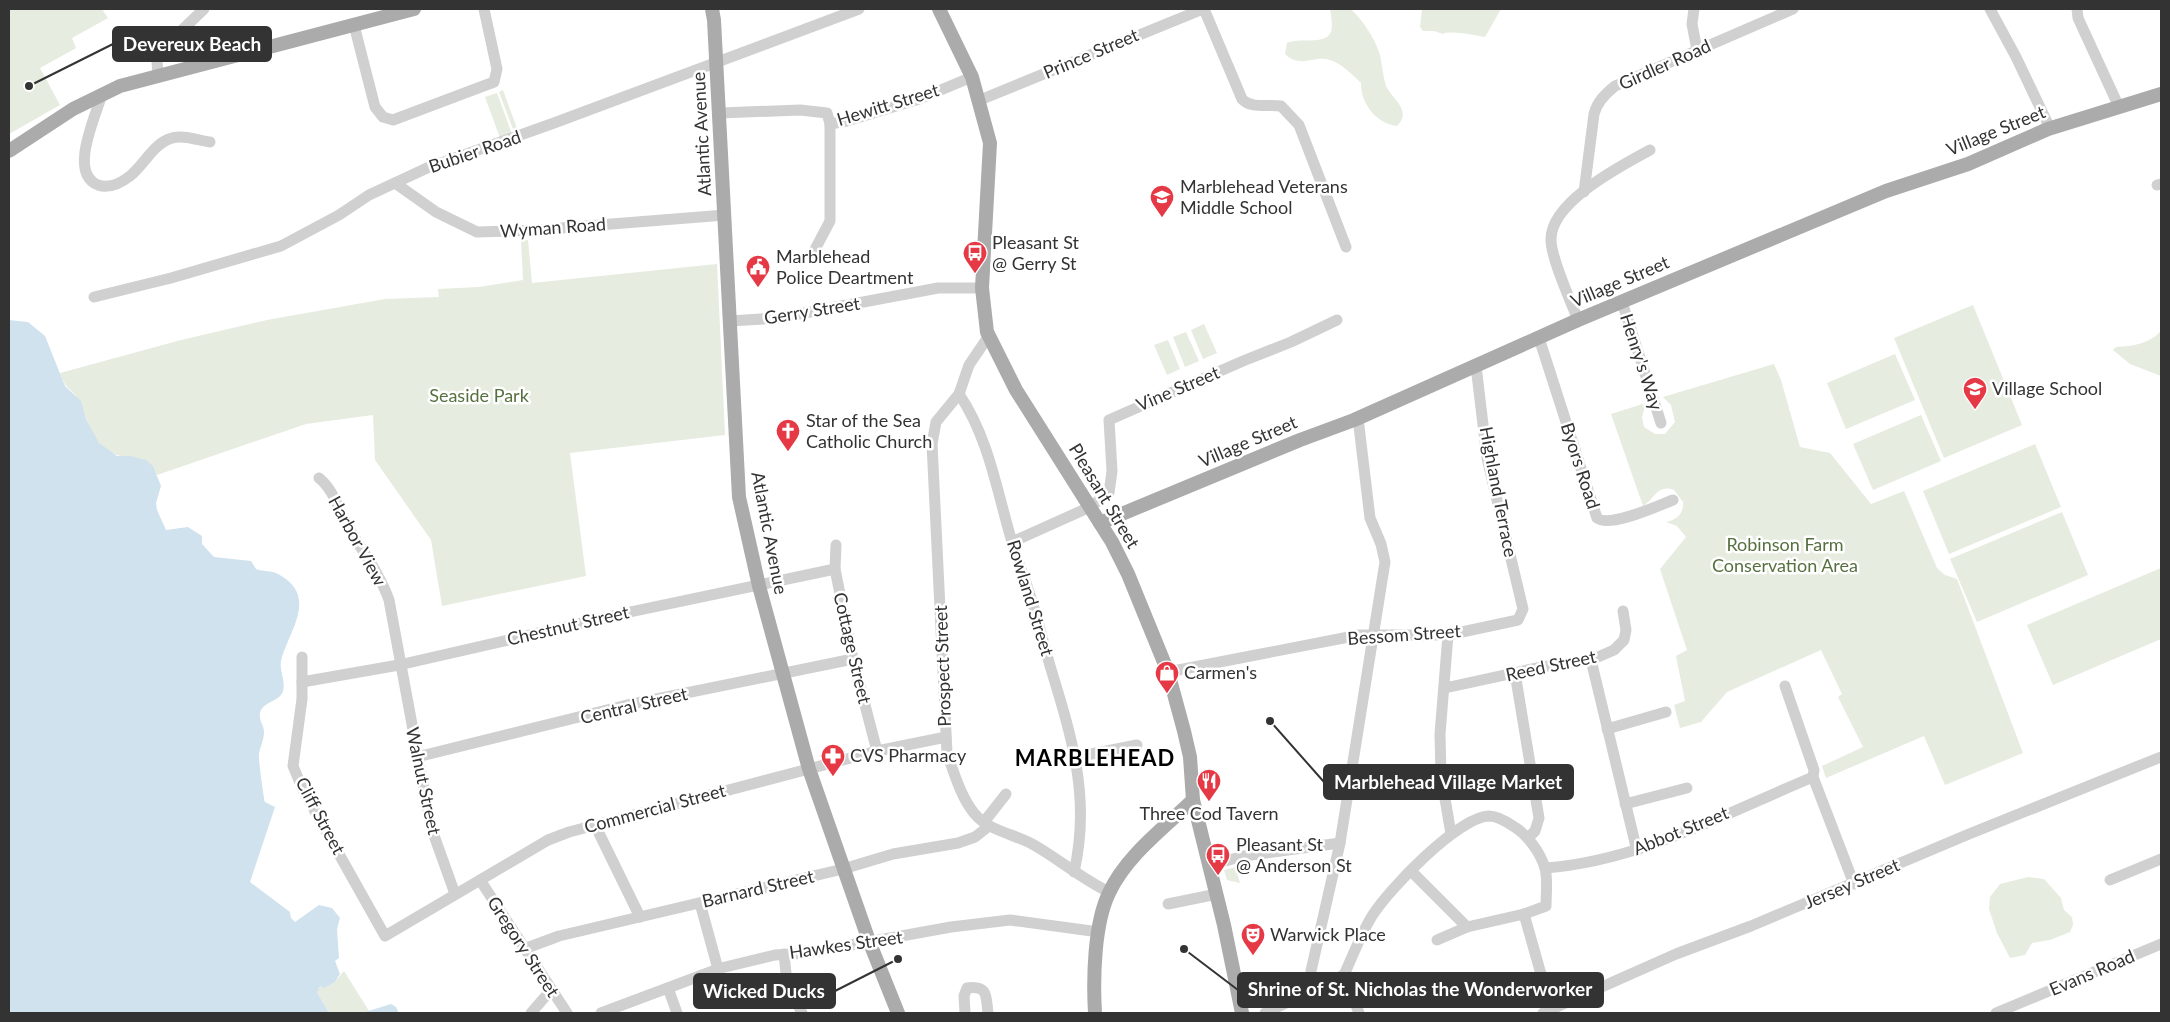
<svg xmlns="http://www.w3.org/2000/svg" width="2170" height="1022" viewBox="0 0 2170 1022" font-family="Lato,sans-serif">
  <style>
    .green { fill: #e6ecdf }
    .water { fill: #cfe2ee }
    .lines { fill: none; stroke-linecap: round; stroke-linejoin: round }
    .minor { stroke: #d0d0d0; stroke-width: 11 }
    .major { stroke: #ababab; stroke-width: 14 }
    .labels { text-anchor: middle; stroke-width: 5; stroke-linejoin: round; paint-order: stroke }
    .street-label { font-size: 18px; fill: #333; stroke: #fff }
    .poi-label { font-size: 18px; fill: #333; stroke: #fff; text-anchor: start }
    .park-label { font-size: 18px; fill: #56703f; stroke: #fff }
    .district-label { font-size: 22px; font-weight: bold; letter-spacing: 1px; fill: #000; stroke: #fff }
    .leader { fill: none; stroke: #333; stroke-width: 2 }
    .callout-dot { fill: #333; stroke: #fff; stroke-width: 2 }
    .callout { fill: #333; stroke: #333; stroke-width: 2 }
    .callout-label { font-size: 19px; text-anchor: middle; font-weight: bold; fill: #fff }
  </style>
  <rect width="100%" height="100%" fill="#fff"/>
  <g class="green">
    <polygon points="9,9 102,9 108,18 72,38 76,48 40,68 60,105 9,134"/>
    <path d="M1330,9H1351C1363,21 1375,38 1380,55C1382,65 1383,76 1386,86C1392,99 1413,111 1397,126C1375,123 1361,103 1361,83C1353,75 1341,63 1330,60C1315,55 1300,69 1285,54L1287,43C1298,37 1325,46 1331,32C1333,26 1331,15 1330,9Z"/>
    <path d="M1422,9H1501L1485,37C1475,35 1450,30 1443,34L1434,31H1423L1420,27Z"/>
    <polygon points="503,90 518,131 514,132 499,92"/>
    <polygon points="497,93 512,134 500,138 485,97"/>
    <path d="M528,240L532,283L717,264L725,435L570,453L586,576L442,606L431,540L375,460L373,415L306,424L157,475C145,449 125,464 105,449C89,436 87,415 77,398C71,387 66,391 60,373L181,340L267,320L385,299L439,297L438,289L479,287L523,280L521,241Z"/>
    <polygon points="1973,305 2022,425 1944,458 1894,338"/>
    <polygon points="1204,324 1217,353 1203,359 1191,330"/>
    <path d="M2161,331V376L2130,364L2113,350L2116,347C2133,346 2149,344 2161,331Z"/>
    <polygon points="1186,332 1199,361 1185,367 1173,337"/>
    <polygon points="1168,340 1180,369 1167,375 1154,345"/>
    <polygon points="1895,354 1915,400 1846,429 1827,383"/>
    <path d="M1774,364L1781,380L1800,447L1830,453L1871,504L1904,491L1937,568L1945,575L1957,579L2023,753L1945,785L1924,736L1826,778L1822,766L1863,747L1838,697L1842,694L1821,650L1727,692L1701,722L1680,728L1674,705L1685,701L1676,656L1687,650L1660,569L1686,537L1677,526L1666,522C1677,520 1684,513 1683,502L1674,490C1657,484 1655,499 1643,506L1611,414L1646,403L1642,417L1644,427L1655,434H1665L1675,422L1671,405L1663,397Z"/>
    <polygon points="1921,415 1941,461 1873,490 1853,444"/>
    <polygon points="2035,444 2061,507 1949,554 1923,491"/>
    <polygon points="2062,512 2088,575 1977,622 1950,559"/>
    <polygon points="2161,568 2161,639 2053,685 2027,625"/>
    <polygon points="1244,865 1244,871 1237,873 1240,883 1227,880 1224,870"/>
    <polygon points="2028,877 2044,879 2061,898 2064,910 2072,917 2073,925 2070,932 2050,940 2032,943 2025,955 2010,958 1997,933 1989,909 1990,897 2000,884"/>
    <polygon points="344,971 369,1011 362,1013 329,1013 317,992 318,988 322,986 323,989 335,982"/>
  </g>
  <g class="water">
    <path d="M9,320L28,322L45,336L65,386L81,401L86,419L99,443L117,456H130L146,460L153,466L161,486L156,503L157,510L166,530L188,527L202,536V544L214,557L251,561L256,569C263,572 271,570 278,574C320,596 288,632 281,661C279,671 286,681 283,691C280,701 266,701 261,710C257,719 264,724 264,732C264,740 260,747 259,754C258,758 264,800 265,802L275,807L250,882L290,912L291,918L295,922L319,905L332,908L340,918L337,929L339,958L335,961L340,974L335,982L323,989L322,986L318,988L319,990L317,992L329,1013H9Z"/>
    <polygon points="391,1004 396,1007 399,1013 362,1013"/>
  </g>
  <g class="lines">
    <g class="minor">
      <path d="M1204,9L1242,99C1251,109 1268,104 1281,106L1299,125L1346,247"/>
      <polyline points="1694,9 1692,24 1697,50"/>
      <polyline points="1990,9 2016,57 2047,122 2048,129"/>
      <polyline points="2077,9 2078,18 2119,107"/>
      <polyline points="354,25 375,107 383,117 393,120 494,82 497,69 484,9"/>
      <polyline points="158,75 157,61 159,52 204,9"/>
      <path d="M102,94C96,116 68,173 98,185C109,189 121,183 130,176C143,166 153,145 169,139C181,134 197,140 210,142"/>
      <polyline points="980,100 1203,9"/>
      <polyline points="720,113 800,110 827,113 830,124 830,221 812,255"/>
      <polyline points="830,124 847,121 919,99 972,77"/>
      <polyline points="395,183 436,212 477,232 536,230 725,215"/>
      <polyline points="2157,185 2161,184"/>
      <path d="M1584,192L1594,114C1597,102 1605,94 1615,86L1793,9"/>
      <polyline points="94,297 171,278 281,246 339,215 369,195 427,168 554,123 859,9"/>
      <polyline points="1622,302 1661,423"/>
      <path d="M1578,320C1571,302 1551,258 1551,240C1550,202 1621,166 1650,150"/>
      <polyline points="730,321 778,318 938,288 982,288"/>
      <path d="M988,337L969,365L959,394C989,438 997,492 1012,542C1016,558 1023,573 1028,589C1037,615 1043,642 1051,669C1072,738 1091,799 1074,872"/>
      <path d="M1539,338L1597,518C1610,528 1657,506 1673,500"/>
      <path d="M959,394L936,422L932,444L947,753C954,773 961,797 974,813C988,831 1015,834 1034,845C1060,860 1082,879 1109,892"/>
      <path d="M319,478C334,490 338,509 347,525C362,551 379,572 389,600L431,827L455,894"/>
      <polyline points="1012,542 1090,507 1109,493 1112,471 1109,420 1243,361 1291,342 1337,320"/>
      <polyline points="836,545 835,569 853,659 877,751"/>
      <polyline points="1448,635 1440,734 1441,775 1451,834"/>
      <polyline points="302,657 302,699 293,766 303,790 385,936 548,840 569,832 877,751 946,737"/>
      <polyline points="1591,660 1637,851"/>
      <polyline points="1168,672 1359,635 1448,635 1518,620 1523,609 1487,458 1476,366"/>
      <polyline points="1515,673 1539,818 1535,831 1528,838"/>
      <polyline points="302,682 399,665 630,612 835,569"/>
      <polyline points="1785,686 1814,770 1813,777 1854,884"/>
      <polyline points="1445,688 1541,667 1591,660 1614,650 1624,640 1626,630 1623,611"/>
      <polyline points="1607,729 1666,712"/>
      <polyline points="417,757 627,705 853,659"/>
      <polyline points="1076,757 1137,745"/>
      <polyline points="1625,804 1687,788"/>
      <polyline points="984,822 1006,794"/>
      <polyline points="595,825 640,917"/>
      <polyline points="1210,865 1244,856 1340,843"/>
      <path d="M1545,868C1640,861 1726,813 1813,777"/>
      <polyline points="480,880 567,1013"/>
      <polyline points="2110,880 2161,859"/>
      <polyline points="700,903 718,969"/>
      <polyline points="1168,904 1217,894"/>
      <polyline points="1524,914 1552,1013"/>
      <polyline points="1437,940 1467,927"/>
      <polyline points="524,949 559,936 843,869 893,854 958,843 975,837 989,826"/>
      <polyline points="784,954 787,983 802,1013"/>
      <polyline points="668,988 677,1013"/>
      <polyline points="1309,992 1311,971 1340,843 1385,562 1381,544 1370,518 1358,418"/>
      <polyline points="531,1013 551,990"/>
      <polyline points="601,1013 721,968 775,955 807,953 951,927 1010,920 1099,932"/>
      <path d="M965,1013L964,996L967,988C988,985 986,996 988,1013"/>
      <polyline points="1265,1013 1344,975"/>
      <path d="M1359,1013L1344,975C1353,955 1361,934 1372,916C1388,890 1458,817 1489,816C1496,816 1507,822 1513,826C1527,834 1540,852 1545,868C1548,879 1546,894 1546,906L1524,914L1467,927L1411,871"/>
      <polyline points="1543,1013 1676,954 1751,926 1969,834 2161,757"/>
      <polyline points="1996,1013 2161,944"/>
    </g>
    <g class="major">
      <polyline points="712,9 714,20 739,497 759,586 809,769 869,941 898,1013"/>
      <polyline points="939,9 972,77 990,143 982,288 987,332 1016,390 1112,542 1128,574 1168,672 1184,731 1190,757 1193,800 1224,925 1242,1013"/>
      <polyline points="9,151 73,109 120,86 414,9"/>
      <polyline points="1100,523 1300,440 1354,420 1578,320 1886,191 1968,164 2048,129 2161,94"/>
      <path d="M1095,1013C1093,979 1094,924 1109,893C1126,856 1164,828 1193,800"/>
    </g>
  </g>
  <defs>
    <symbol id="school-pin" viewBox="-11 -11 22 30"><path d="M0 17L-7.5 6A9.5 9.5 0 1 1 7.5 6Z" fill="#e63946" stroke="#fff"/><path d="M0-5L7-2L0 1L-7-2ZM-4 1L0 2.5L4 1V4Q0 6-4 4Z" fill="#fff"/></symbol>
    <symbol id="bus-pin" viewBox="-11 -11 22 30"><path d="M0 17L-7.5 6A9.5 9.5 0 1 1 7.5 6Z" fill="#e63946" stroke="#fff"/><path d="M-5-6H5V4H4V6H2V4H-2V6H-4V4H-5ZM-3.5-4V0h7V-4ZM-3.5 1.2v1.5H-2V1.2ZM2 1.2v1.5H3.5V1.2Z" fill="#fff"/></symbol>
    <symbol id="civic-pin" viewBox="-11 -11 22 30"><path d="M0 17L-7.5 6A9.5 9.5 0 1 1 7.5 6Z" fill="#e63946" stroke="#fff"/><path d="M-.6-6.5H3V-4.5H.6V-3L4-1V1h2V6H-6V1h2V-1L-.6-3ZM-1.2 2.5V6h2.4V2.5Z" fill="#fff"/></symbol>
    <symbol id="church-pin" viewBox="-11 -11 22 30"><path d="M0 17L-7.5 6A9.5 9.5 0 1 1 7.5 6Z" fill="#e63946" stroke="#fff"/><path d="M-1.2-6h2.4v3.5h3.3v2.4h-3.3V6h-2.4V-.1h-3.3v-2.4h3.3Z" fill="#fff"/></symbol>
    <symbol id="shop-pin" viewBox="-11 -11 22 30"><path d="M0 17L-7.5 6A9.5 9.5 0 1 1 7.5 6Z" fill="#e63946" stroke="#fff"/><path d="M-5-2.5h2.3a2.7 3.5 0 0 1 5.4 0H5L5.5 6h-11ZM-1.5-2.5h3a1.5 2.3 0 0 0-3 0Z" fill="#fff"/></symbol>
    <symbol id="pharmacy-pin" viewBox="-11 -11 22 30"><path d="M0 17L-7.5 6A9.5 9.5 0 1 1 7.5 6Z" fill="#e63946" stroke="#fff"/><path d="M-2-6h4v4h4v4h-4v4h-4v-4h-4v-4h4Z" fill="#fff"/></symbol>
    <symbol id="restaurant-pin" viewBox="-11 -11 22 30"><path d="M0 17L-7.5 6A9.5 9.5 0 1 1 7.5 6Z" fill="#e63946" stroke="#fff"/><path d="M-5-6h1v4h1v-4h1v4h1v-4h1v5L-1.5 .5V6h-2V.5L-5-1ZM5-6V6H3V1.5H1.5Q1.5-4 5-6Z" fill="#fff"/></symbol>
    <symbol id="theatre-pin" viewBox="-11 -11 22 30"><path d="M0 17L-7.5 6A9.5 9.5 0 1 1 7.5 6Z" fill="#e63946" stroke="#fff"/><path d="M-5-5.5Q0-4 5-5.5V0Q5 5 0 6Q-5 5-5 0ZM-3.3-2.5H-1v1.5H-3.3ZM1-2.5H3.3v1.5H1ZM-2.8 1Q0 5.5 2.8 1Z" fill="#fff"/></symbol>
  </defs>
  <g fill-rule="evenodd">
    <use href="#school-pin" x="1148" y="183" width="28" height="38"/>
    <use href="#bus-pin" x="961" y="239" width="28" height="38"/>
    <use href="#civic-pin" x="744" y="253" width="28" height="38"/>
    <use href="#school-pin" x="1961" y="375" width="28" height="38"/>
    <use href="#church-pin" x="774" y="417" width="28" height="38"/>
    <use href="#shop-pin" x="1153" y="659" width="28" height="38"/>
    <use href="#pharmacy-pin" x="819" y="742" width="28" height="38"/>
    <use href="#restaurant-pin" x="1195" y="767" width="28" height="38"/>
    <use href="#bus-pin" x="1204" y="841" width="28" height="38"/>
    <use href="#theatre-pin" x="1239" y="921" width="28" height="38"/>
  </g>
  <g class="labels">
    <g class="street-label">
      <text transform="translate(1091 54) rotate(-23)" y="6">Prince Street</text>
      <text transform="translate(1665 65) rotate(-24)" y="6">Girdler Road</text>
      <text transform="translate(888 105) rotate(-17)" y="6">Hewitt Street</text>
      <text transform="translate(1996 131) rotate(-22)" y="6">Village Street</text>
      <text transform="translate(702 134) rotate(-93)" y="6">Atlantic Avenue</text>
      <text transform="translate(475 152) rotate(-19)" y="6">Bubier Road</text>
      <text transform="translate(553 228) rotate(-4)" y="6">Wyman Road</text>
      <text transform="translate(1620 282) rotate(-23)" y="6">Village Street</text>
      <text transform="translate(812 311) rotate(-9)" y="6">Gerry Street</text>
      <text transform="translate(1641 362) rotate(72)" y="6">Henry's Way</text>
      <text transform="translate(1178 389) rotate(-23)" y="6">Vine Street</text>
      <text transform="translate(1248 442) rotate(-23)" y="6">Village Street</text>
      <text transform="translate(1580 466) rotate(72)" y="6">Byors Road</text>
      <text transform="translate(1498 492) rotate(79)" y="6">Highland Terrace</text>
      <text transform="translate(1104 496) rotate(59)" y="6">Pleasant Street</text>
      <text transform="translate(769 533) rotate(79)" y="6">Atlantic Avenue</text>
      <text transform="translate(357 541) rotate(61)" y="6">Harbor View</text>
      <text transform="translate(1030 598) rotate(73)" y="6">Rowland Street</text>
      <text transform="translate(568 626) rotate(-13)" y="6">Chestnut Street</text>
      <text transform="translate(1404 635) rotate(-4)" y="6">Bessom Street</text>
      <text transform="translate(852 648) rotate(77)" y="6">Cottage Street</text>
      <text transform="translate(943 666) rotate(-92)" y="6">Prospect Street</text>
      <text transform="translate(1551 666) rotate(-12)" y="6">Reed Street</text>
      <text transform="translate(634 706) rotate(-13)" y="6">Central Street</text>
      <text transform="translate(423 781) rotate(78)" y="6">Walnut Street</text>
      <text transform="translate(655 809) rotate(-15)" y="6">Commercial Street</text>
      <text transform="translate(320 816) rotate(62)" y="6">Cliff Street</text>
      <text transform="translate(1681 831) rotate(-22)" y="6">Abbot Street</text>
      <text transform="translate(1852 884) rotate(-23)" y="6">Jersey Street</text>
      <text transform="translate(758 889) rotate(-13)" y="6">Barnard Street</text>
      <text transform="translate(846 945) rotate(-8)" y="6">Hawkes Street</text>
      <text transform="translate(523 947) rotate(57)" y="6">Gregory Street</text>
      <text transform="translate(2092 973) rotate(-23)" y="6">Evans Road</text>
    </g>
    <g class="poi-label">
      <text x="1180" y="193">Marblehead Veterans<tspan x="1180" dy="21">Middle School</tspan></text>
      <text x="992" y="249">Pleasant St<tspan x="992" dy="21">@ Gerry St</tspan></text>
      <text x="776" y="263">Marblehead<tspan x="776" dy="21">Police Deartment</tspan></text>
      <text x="1992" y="395">Village School</text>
      <text x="806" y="427">Star of the Sea<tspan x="806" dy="21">Catholic Church</tspan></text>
      <text x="1184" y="679">Carmen's</text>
      <text x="850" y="762">CVS Pharmacy</text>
      <text x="1209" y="820" text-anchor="middle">Three Cod Tavern</text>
      <text x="1236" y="851">Pleasant St<tspan x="1236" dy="21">@ Anderson St</tspan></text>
      <text x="1270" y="941">Warwick Place</text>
    </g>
    <g class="park-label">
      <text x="479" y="402">Seaside Park</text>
      <text x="1785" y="551">Robinson Farm<tspan x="1785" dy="21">Conservation Area</tspan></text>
    </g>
    <g class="district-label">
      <text x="1095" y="766">MARBLEHEAD</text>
    </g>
  </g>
  <path class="leader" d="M29 86L113 44M1270 721L1324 782M1184 949L1238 990M898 959L835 991"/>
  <g class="callout-dot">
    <circle cx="29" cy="86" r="5"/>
    <circle cx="1270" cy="721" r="5"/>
    <circle cx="1184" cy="949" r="5"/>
    <circle cx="898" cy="959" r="5"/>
  </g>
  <g class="callout">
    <rect x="113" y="27" width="158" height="34" rx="5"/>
    <rect x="1324" y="765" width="249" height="34" rx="5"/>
    <rect x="1238" y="973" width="365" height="34" rx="5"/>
    <rect x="694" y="974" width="141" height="34" rx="5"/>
  </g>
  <g class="callout-label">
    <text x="192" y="51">Devereux Beach</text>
    <text x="1448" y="789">Marblehead Village Market</text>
    <text x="1420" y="996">Shrine of St. Nicholas the Wonderworker</text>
    <text x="764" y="998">Wicked Ducks</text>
  </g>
  <rect width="2170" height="1022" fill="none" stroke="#333333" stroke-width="20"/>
</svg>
